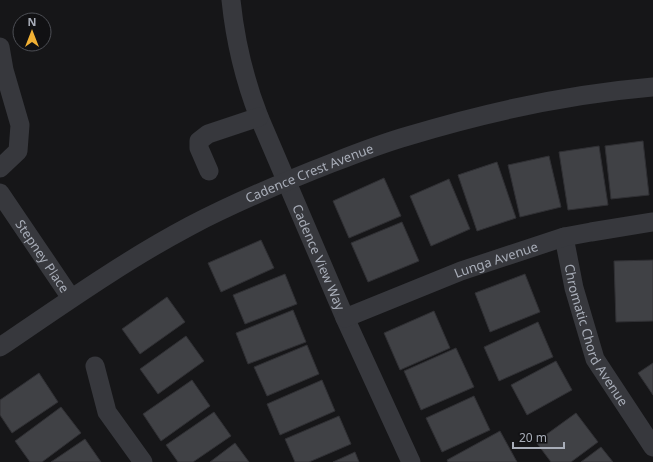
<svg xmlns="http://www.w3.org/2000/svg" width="653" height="462" viewBox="0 0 653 462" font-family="'Noto Sans',sans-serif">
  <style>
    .building { fill: #404145; stroke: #303034 }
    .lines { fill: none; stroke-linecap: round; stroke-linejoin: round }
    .minor { stroke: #37383d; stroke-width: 19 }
    .labels { text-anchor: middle; stroke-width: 3; stroke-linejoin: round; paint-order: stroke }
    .street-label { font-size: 13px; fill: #a8adb8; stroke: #111113 }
  </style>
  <rect width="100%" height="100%" fill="#161618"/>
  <g class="building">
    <polygon points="643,141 649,195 611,199 605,146"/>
    <polygon points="599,146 608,205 568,210 559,152"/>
    <polygon points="549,156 561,207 520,217 508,165"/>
    <polygon points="497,162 516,218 477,231 458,175"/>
    <polygon points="384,178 401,216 349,238 333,201"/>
    <polygon points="449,179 470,229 431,246 410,196"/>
    <polygon points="402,222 419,261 368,282 351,243"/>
    <polygon points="261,240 274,268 221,292 208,263"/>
    <polygon points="653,260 653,321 616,322 614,261"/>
    <polygon points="285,274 297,304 245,324 233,295"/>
    <polygon points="525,274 540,312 490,332 475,293"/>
    <polygon points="167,297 185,322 140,354 122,329"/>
    <polygon points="293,310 306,342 248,364 236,333"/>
    <polygon points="434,311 450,348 400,370 384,333"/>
    <polygon points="538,322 553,357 499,381 484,347"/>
    <polygon points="186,336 204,361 158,394 140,369"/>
    <polygon points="307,345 319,374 267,396 254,367"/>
    <polygon points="456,348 474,387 421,410 404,371"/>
    <polygon points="556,361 572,390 527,415 511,385"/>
    <polygon points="653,363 653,395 638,373"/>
    <polygon points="39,373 58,402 12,433 0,415 0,400"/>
    <polygon points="192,380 210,406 161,441 143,414"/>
    <polygon points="322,380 335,411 280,435 267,404"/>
    <polygon points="474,396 490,430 442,452 426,418"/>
    <polygon points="61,407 81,433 42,462 30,462 15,441"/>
    <polygon points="214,412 231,436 193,462 178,462 166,445"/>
    <polygon points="576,413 598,442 571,462 551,462 536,442"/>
    <polygon points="339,416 351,444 309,462 295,462 285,439"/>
    <polygon points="500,431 517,462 448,462 447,460"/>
    <polygon points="85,439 101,462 51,462"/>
    <polygon points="235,443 249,462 210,462"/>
    <polygon points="601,447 613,462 581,462"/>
    <polygon points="355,452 359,462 333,462"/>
  </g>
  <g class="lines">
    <g class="minor">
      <path id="s1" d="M231,0C235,39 245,81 259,117L345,318L411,462"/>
      <polyline points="0,47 4,70 20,125 18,151 0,168"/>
      <polyline points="209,171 199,148 199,141 208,134 259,117"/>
      <path id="s2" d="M0,193L71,298"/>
      <path id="s3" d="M564,237L574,288L595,359L653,447"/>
      <path id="s4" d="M345,318L461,271L564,237L591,232L653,222"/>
      <path id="s5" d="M0,347C62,305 124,261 190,226C230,205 272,187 314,170C345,158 376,145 408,136C487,112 570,94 653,87"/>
      <polyline points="95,366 107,412 143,462"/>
    </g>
  </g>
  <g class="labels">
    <g class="street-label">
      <text dy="5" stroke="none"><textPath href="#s5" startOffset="356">Cadence Crest Avenue</textPath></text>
      <text dy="5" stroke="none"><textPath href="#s2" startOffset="76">Stepney Place</textPath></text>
      <text dy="5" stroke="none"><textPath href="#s1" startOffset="273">Cadence View Way</textPath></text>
      <text dy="5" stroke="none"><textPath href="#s4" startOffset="162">Lunga Avenue</textPath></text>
      <text dy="5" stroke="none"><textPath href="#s3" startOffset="104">Chromatic Chord Avenue</textPath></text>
    </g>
  </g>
  <g transform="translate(32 32)"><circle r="19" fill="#111113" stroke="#4d4f55"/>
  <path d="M0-3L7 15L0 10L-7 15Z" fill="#f2b134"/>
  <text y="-6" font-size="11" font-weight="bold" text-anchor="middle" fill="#a8adb8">N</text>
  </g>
  <path d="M513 442v6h51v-6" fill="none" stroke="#a8adb8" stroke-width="2"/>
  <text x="519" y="442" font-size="12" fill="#a8adb8" stroke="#111113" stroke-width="3" paint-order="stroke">20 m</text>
</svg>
